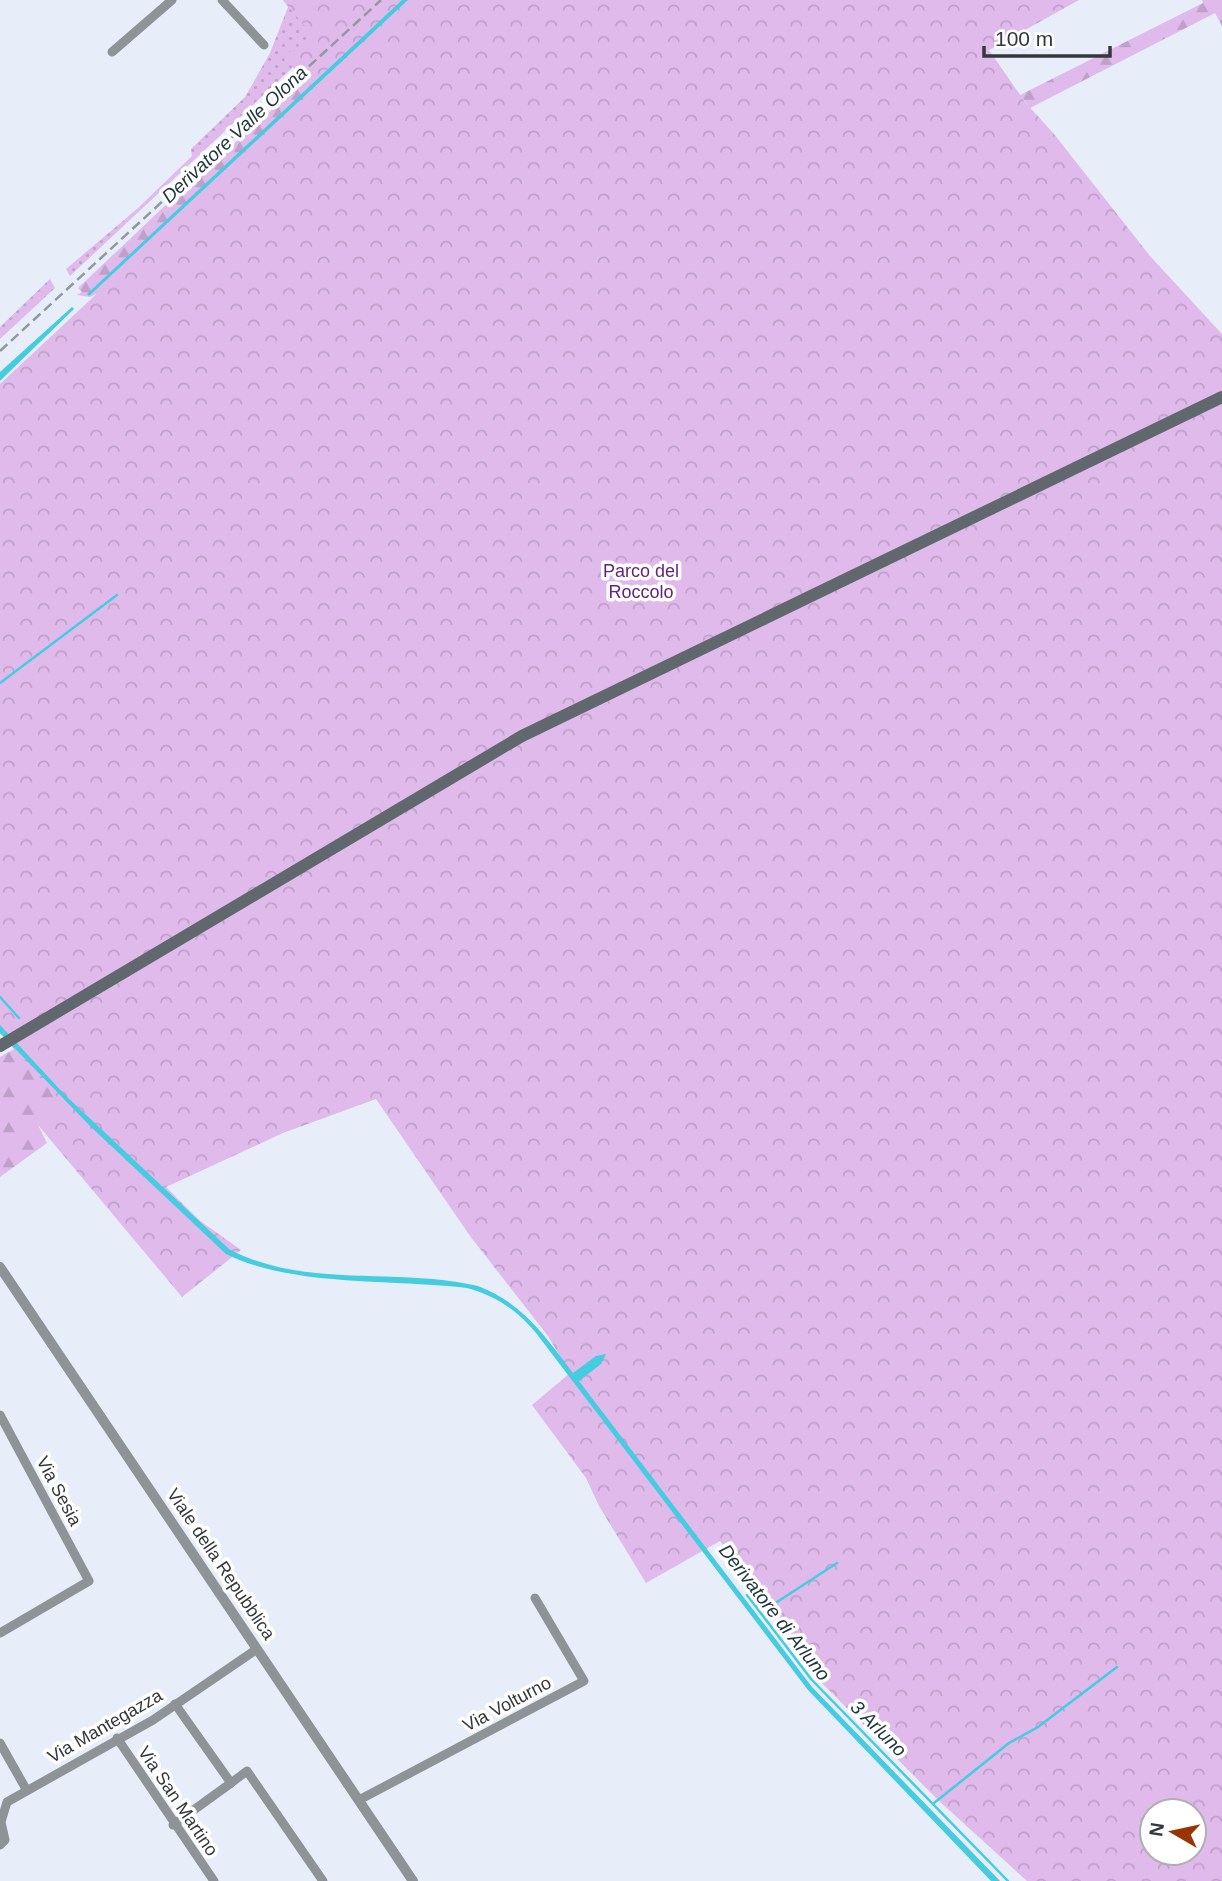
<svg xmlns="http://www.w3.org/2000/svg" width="1222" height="1881" viewBox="0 0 1222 1881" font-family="Helvetica,sans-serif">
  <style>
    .grass { fill: url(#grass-dots) }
    .forest { fill: url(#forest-firs) }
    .park { fill: url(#park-crowns); fill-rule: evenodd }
    .water { fill: #45ccdf }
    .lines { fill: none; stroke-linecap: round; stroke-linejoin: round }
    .stream { stroke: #45ccdf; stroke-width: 2.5 }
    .minor { stroke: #8d9397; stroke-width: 9 }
    .tertiary { stroke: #8d9397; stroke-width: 10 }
    .secondary { stroke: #60686d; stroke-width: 12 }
    .rail { stroke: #9398a0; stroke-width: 2.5; stroke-dasharray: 10 5; stroke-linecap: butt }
    .labels { text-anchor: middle; stroke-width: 7; stroke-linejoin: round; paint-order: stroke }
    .park-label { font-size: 18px; fill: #662479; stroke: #fff }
    .street-label { font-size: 18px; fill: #34373c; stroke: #fff }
    .water-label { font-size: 19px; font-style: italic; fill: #1e3539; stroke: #fff }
  </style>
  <defs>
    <pattern id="grass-dots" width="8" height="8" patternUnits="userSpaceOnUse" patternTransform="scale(1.75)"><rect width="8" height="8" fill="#dfbaeb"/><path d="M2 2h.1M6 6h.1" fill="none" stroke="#c0a0ca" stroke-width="1.8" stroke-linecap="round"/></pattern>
    <pattern id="forest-firs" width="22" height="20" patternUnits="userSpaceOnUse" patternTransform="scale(1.75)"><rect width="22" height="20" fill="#dfbaeb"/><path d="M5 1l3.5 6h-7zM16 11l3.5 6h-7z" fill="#c0a0ca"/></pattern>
    <pattern id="park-crowns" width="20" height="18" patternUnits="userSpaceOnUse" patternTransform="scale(1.75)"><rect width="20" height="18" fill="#dfbaeb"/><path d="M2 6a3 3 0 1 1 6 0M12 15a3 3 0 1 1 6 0" fill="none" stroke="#c0a0ca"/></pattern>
  </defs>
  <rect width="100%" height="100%" fill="#e7eefa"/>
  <g class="grass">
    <polygon points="283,0 365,0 70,276 66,269 137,209 192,156 191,149 245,97 270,53 288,7"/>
    <polygon points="50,279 55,288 0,339 0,327"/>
  </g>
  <g class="forest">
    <polygon points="499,0 125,280 90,297 77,295 82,292 78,288 170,201 318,68"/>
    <polygon points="1202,0 1222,0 1222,26 1215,13 1030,108 1020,95 1203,3"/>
    <polygon points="33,1038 166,1170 38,1125 47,1143 0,1177 0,1057"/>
  </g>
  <path class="park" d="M283,0H1079L989,50L1025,102L1054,134L1150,256L1222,334V1881H1027L938,1800L815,1676L720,1541L646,1583L599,1506L586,1478L532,1405L570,1373L548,1336L470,1236L376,1099L283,1133L166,1187L199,1220L241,1250L182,1297L38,1125L64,1105L0,1033V384L312,93L309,83L282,57L313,36ZM1152,1811H1194V1853H1152Z"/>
  <g class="water">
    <polygon points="402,0 408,0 89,296 87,294"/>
    <polygon points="72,307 74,309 0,381 0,372"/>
    <path d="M0,1025L65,1095L229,1249C303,1289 397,1267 478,1286C523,1303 545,1336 573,1373L596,1356L606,1354L601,1364L579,1381L812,1687L1000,1881H991L808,1690L536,1333C517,1310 496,1296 467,1288C393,1279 292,1287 226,1254L90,1126L0,1033Z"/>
  </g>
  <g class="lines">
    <g class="stream">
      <polyline points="0,683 117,595"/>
      <polyline points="0,997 19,1018"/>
      <polyline points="747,1595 811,1679 1008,1881"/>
      <polyline points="755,1605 774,1604 837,1563"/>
      <polyline points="934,1803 1009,1743 1038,1727 1117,1667"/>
    </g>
    <g class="minor">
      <polyline points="222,0 264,45"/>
      <polyline points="112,52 172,0"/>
      <polyline points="0,1415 89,1581 0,1633"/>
      <polyline points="175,1704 231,1783 247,1771 323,1881"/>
      <polyline points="117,1738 214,1881"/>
      <polyline points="0,1743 26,1789"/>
      <polyline points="359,1800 584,1681 535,1598"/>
      <polyline points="173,1825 231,1783"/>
      <polyline points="0,1845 5,1840 1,1822 7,1802 153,1720 257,1649"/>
    </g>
    <polyline class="tertiary" points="0,1267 413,1881"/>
    <polyline class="secondary" points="0,1046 522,736 1222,397"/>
    <polyline class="rail" points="0,351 381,0"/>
  </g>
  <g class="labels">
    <g class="park-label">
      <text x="641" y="577">Parco del<tspan x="641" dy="21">Roccolo</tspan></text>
    </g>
    <g class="street-label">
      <text transform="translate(59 1491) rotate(62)" y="6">Via Sesia</text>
      <text transform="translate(221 1564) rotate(56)" y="6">Viale della Repubblica</text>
      <text transform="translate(507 1704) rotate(-28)" y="6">Via Volturno</text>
      <text transform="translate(105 1726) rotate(-30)" y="6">Via Mantegazza</text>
      <text transform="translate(178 1801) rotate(56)" y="6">Via San Martino</text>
    </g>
    <g class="water-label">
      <text transform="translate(234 134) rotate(-43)" y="7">Derivatore Valle Olona</text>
      <text transform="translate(775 1612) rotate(52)" y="7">Derivatore di Arluno</text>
      <text transform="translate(879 1728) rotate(45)" y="7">3 Arluno</text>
    </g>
  </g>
  <g transform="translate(1173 1832) rotate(279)"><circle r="33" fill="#ffffff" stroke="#aeafb1" stroke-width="2"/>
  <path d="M0-5L12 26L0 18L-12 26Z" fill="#993405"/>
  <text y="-10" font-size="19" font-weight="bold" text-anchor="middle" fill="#34373c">N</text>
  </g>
  <path d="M984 46v10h126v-10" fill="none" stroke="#34373c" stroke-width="3.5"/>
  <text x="995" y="46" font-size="21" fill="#34373c" stroke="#ffffff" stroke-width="5" paint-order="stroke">100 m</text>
</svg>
